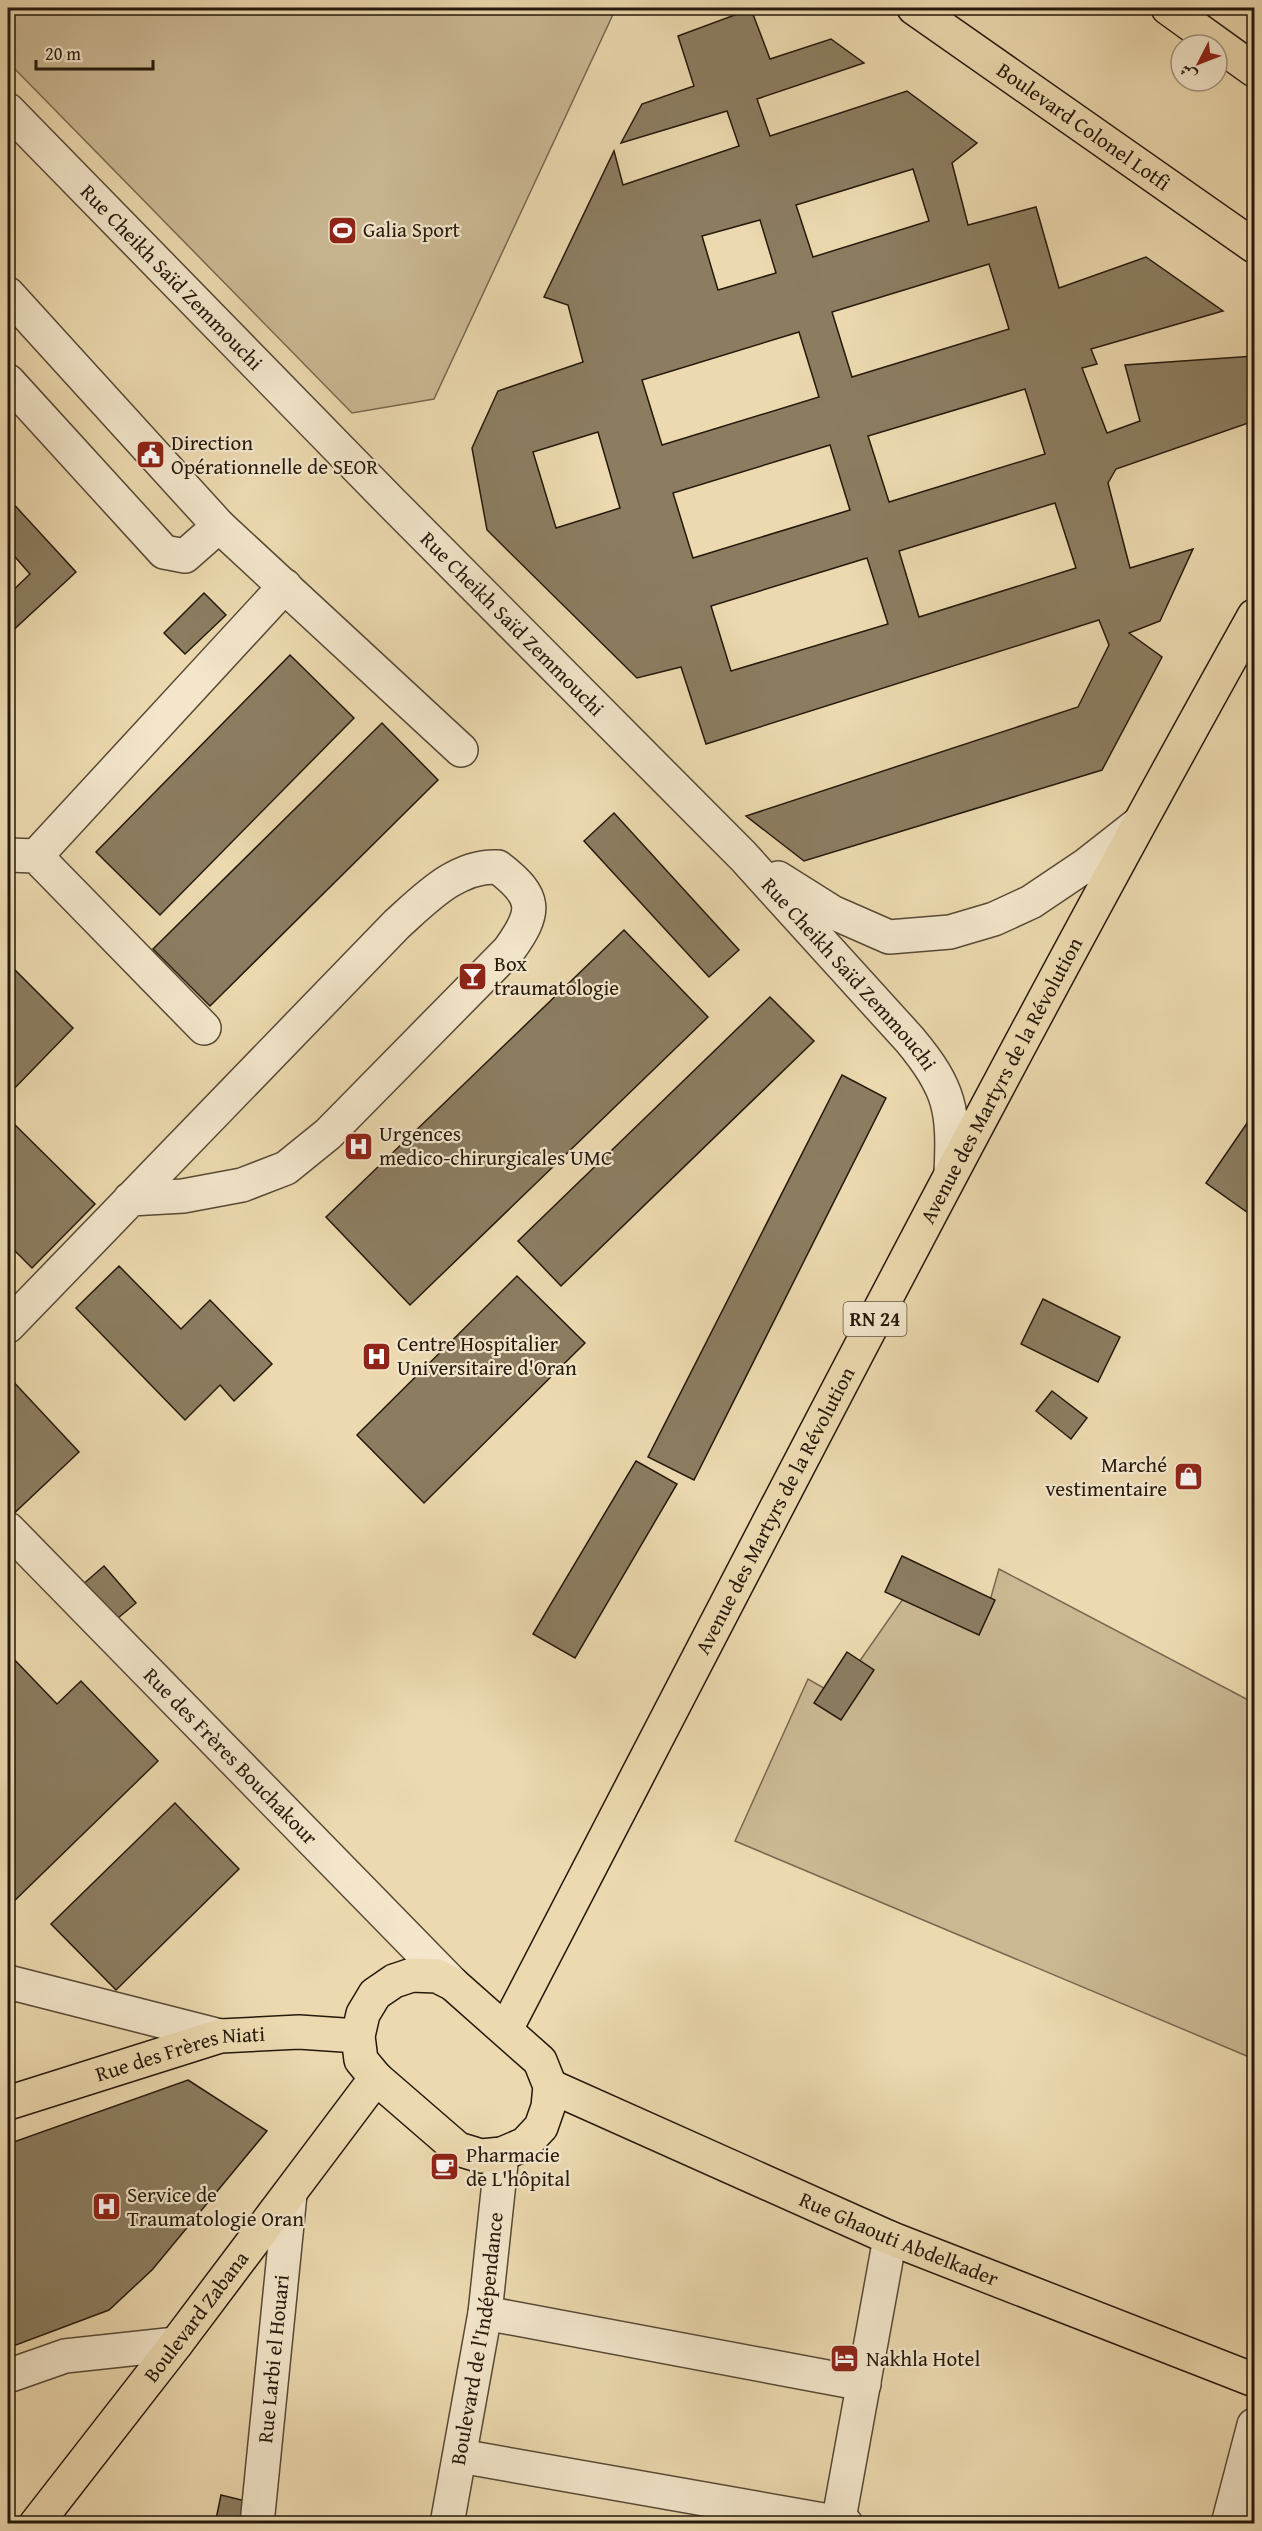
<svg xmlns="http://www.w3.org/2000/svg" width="1262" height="2531" viewBox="0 0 1262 2531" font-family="'Gentium Book Plus',Amiri,serif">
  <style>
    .green { fill: #cab893; stroke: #786850; stroke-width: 1.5 }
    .building { fill: #8c7d61; stroke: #25190c; stroke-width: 1.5; fill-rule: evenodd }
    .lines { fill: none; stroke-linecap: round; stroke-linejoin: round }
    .minor-casing { stroke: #574935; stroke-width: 36 }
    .major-casing { stroke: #25190c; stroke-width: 36 }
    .minor { stroke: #f3e6cb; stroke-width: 33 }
    .major { stroke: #ecd9af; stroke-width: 33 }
    .labels { text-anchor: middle; stroke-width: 4.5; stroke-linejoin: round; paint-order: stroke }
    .shield { fill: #f3e6cb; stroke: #635645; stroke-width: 1.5 }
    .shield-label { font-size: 20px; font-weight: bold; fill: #25190c }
    .street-label { font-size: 21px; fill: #25190c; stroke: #f3e6cb }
    .poi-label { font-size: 21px; fill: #25190c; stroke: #f3e6cb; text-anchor: start }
  </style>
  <rect width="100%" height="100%" fill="#ecd9af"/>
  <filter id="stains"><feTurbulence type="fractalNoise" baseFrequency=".00333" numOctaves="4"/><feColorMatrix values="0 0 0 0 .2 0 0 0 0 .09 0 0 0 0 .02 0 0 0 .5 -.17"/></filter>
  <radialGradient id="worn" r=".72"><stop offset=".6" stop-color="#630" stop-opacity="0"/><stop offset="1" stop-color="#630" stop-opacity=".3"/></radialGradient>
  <g class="green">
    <polygon points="8,8 616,8 434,399 352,413 8,62"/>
    <polygon points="999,1569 1254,1703 1254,2059 735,1841 808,1679 836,1695 919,1576 987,1611"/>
  </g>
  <g class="building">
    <path d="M751,9L770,59L831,39L864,63L757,99L770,136L907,91L977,143L952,163L968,225L1036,207L1059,288L1146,257L1223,311L1091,349L1097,364L1082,368L1107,433L1140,421L1125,365L1254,356V421L1116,469L1108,483L1130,568L1193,549L1160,621L1129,633L1162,657L1102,770L804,861L746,816L1078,707L1109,645L1099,620L706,744L681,667L637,678L487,530L472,448L498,391L583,362L568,305L544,297L614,151L623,185L739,146L727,111L621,143L642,104L694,86L678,36ZM913,169L929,221L813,257L796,205ZM760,220L776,273L718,290L702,236ZM989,264L1009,329L852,377L832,312ZM799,332L819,397L662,445L642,380ZM1025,389L1045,454L889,502L868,436ZM598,432L620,508L556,528L533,452ZM830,445L850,510L693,558L673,493ZM1055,503L1076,568L919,617L899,551ZM867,558L888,624L731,671L711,606Z"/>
    <polygon points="8,498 76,572 8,635 8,595 30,574 8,549"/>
    <polygon points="204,593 226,615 185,654 164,633"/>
    <polygon points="290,655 354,718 160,915 96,852"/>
    <polygon points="382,723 438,780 210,1006 153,949"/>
    <polygon points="614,813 739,950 709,977 584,841"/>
    <polygon points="624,930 708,1017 410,1305 326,1217"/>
    <polygon points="8,963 73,1028 8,1095"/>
    <polygon points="770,997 814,1041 561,1286 518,1241"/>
    <polygon points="842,1075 886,1098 694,1480 648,1457"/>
    <polygon points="1254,1113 1254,1217 1206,1183"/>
    <polygon points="8,1118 95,1204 32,1268 8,1244"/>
    <polygon points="119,1266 181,1329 210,1300 272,1364 234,1401 220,1385 185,1420 76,1308"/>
    <polygon points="517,1276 585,1343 424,1503 357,1435"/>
    <polygon points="1043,1299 1120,1337 1098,1382 1021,1344"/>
    <polygon points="8,1376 79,1452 8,1519"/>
    <polygon points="1052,1391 1087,1418 1071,1439 1036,1411"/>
    <polygon points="636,1461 677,1484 575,1658 533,1634"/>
    <polygon points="902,1556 995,1600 979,1635 885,1592"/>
    <polygon points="104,1566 136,1603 112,1623 81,1586"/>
    <polygon points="847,1652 874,1670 841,1720 814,1703"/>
    <polygon points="8,1653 57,1704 81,1681 158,1761 8,1907"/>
    <polygon points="175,1803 239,1869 116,1990 51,1924"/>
    <polygon points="188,2080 267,2131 152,2270 109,2310 8,2348 8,2144"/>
    <polygon points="221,2495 254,2503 250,2524 215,2524"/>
  </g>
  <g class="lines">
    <defs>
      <g id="minor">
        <path id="s1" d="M8,110L391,502L743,856L910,1040C951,1089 954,1111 951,1173"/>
        <polyline points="8,294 219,526 461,750"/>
        <polyline points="8,381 164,552 185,556 219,526"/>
        <polyline points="8,855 36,856 204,1028"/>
        <polyline points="36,856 285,586"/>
        <polyline points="778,878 832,912 889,937 950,932 994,919 1031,902 1086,865 1137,825"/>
        <path d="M8,1326L397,924C426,898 457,865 498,867C537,897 537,911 509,950L328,1134L286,1168L242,1185L183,1196L130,1199"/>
        <path id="s2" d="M8,1529L453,1984"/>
        <polyline points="8,1982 220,2036"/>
        <polyline points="485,2313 864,2384"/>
        <polyline points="8,2376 65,2356 176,2344"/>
        <polyline points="460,2456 846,2524"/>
        <path id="s3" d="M257,2524L290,2194"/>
        <path id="s4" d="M447,2524L485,2313L502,2154"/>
        <polyline points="838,2524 890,2238"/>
        <polyline points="1228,2524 1254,2425"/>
      </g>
      <g id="major">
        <path id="s5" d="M914,8L1254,246"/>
        <polyline points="1168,8 1254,70"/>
        <polygon points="412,1975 437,1976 453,1984 540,2061 550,2086 548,2107 541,2127 525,2144 502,2154 481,2156 458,2149 376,2078 361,2060 358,2036 363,2014 375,1994 394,1981"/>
        <path id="s6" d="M506,2029C752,1556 994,1081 1254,616"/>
        <path id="s7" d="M550,2086L890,2238L1254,2380"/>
        <path id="s8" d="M8,2103L220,2036L299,2032L358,2036"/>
        <path id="s9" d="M36,2524L176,2344L376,2078"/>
      </g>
    </defs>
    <use href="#minor" class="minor-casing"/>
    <use href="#major" class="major-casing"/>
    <use href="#minor" class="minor"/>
    <use href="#major" class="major"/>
  </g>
  <defs>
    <symbol id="stadium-square" viewBox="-11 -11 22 22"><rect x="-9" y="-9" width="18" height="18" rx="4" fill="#8f2418" stroke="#f3e6cb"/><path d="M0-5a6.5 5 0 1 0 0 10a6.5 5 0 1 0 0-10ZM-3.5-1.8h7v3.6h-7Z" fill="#fff"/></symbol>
    <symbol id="civic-square" viewBox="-11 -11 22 22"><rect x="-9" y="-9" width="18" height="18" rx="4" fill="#8f2418" stroke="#f3e6cb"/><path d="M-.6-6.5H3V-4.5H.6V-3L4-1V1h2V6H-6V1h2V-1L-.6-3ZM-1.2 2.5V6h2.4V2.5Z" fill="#fff"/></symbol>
    <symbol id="bar-square" viewBox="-11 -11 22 22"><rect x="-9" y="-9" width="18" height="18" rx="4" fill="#8f2418" stroke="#f3e6cb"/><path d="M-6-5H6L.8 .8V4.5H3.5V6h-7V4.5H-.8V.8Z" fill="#fff"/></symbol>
    <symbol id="hospital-square" viewBox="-11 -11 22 22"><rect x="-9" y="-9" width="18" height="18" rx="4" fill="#8f2418" stroke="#f3e6cb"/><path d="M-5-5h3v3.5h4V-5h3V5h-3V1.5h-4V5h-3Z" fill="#fff"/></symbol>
    <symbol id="shop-square" viewBox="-11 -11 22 22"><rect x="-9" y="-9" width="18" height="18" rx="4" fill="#8f2418" stroke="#f3e6cb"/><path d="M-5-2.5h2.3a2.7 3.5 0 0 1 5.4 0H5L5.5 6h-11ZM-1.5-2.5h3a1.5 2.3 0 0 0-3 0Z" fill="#fff"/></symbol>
    <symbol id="cafe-square" viewBox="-11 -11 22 22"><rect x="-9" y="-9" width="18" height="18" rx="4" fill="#8f2418" stroke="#f3e6cb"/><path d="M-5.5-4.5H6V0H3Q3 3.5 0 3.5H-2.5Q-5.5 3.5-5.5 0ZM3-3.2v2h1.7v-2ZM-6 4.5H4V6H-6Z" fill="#fff"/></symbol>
    <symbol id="hotel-square" viewBox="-11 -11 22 22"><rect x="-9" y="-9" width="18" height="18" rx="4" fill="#8f2418" stroke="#f3e6cb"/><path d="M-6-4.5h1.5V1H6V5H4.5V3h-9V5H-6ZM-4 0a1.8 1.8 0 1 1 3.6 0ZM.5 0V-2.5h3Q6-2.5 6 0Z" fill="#fff"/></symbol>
  </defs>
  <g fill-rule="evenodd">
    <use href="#stadium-square" x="326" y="214" width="33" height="33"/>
    <use href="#civic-square" x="134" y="438" width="33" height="33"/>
    <use href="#bar-square" x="456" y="960" width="33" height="33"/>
    <use href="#hospital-square" x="342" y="1130" width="33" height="33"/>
    <use href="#hospital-square" x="360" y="1340" width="33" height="33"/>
    <use href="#shop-square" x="1172" y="1460" width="33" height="33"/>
    <use href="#cafe-square" x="428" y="2150" width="33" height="33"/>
    <use href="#hospital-square" x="90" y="2190" width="33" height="33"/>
    <use href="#hotel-square" x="828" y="2342" width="33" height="33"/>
  </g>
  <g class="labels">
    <rect class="shield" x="843.5" y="1302" width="63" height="34" rx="4.5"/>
    <g class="shield-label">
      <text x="875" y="1326">RN 24</text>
    </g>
    <g class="street-label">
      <text dy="7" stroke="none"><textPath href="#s5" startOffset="207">Boulevard Colonel Lotfi</textPath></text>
      <text dy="7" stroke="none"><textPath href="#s1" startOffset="234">Rue Cheikh Saïd Zemmouchi</textPath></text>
      <text dy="7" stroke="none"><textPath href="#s1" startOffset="720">Rue Cheikh Saïd Zemmouchi</textPath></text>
      <text dy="7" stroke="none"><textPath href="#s1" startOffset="1206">Rue Cheikh Saïd Zemmouchi</textPath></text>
      <text dy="7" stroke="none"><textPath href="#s6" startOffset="1070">Avenue des Martyrs de la Révolution</textPath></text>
      <text dy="7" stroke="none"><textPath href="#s6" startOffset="584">Avenue des Martyrs de la Révolution</textPath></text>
      <text dy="7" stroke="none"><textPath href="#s2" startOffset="318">Rue des Frères Bouchakour</textPath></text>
      <text dy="7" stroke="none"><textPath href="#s8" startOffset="180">Rue des Frères Niati</textPath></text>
      <text dy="7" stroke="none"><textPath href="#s7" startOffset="381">Rue Ghaouti Abdelkader</textPath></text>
      <text dy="7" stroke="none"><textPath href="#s9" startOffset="262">Boulevard Zabana</textPath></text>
      <text dy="7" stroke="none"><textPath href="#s4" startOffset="188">Boulevard de l'Indépendance</textPath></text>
      <text dy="7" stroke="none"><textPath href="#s3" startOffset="166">Rue Larbi el Houari</textPath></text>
    </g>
    <g class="poi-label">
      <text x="363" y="237">Galia Sport</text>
      <text x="171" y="450">Direction<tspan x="171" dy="24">Opérationnelle de SEOR</tspan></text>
      <text x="494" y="971">Box<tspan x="494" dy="24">traumatologie</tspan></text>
      <text x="379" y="1141">Urgences<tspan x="379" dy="24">medico-chirurgicales UMC</tspan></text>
      <text x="397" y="1351">Centre Hospitalier<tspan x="397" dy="24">Universitaire d'Oran</tspan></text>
      <text x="1167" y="1472" text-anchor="end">Marché<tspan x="1167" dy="24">vestimentaire</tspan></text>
      <text x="466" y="2162">Pharmacie<tspan x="466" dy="24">de L'hôpital</tspan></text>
      <text x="127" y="2202">Service de<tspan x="127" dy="24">Traumatologie Oran</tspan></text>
      <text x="866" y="2366">Nakhla Hotel</text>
    </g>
  </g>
  <rect width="1262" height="2531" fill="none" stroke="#ecd9af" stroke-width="30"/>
  <rect x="9" y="9" width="1244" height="2513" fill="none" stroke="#25190c" stroke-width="3"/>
  <rect x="15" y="15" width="1232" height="2501" fill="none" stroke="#25190c" stroke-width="1.5"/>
  <g transform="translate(1199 63) rotate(228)"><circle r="28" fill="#f3e6cb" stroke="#a1947f" stroke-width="1.5"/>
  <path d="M0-4.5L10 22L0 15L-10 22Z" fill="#8f2418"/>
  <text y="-9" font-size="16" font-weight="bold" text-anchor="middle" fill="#25190c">ش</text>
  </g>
  <path d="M36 60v9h117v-9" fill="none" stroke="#25190c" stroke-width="3"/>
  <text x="45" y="60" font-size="18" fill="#25190c" stroke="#f3e6cb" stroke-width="4.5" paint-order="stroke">20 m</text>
  <rect width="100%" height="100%" filter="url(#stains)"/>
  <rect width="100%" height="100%" fill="url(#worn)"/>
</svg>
